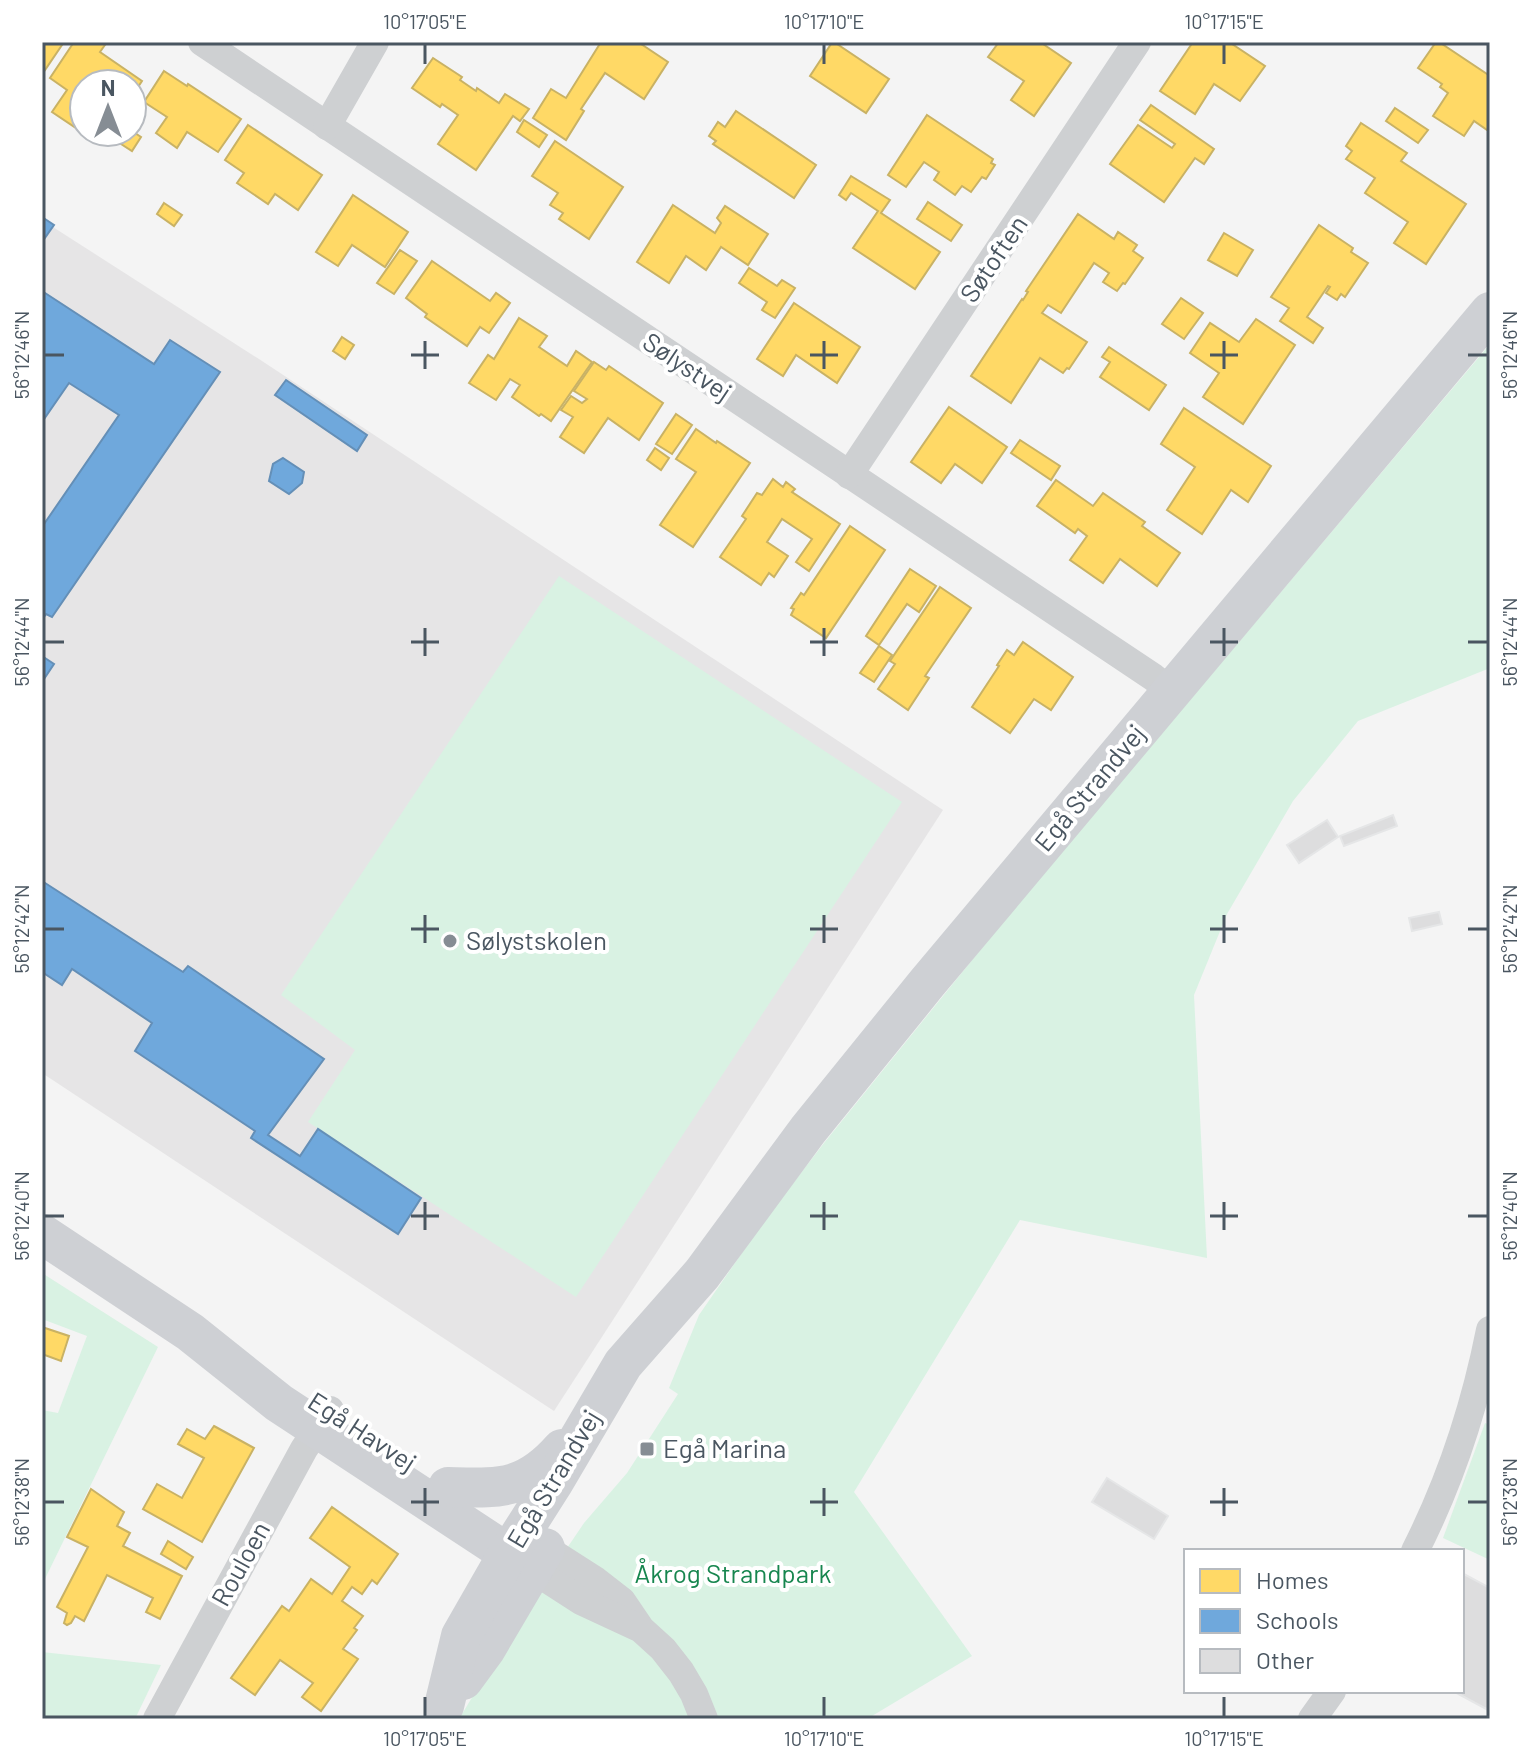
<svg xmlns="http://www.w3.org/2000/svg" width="1532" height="1761" viewBox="0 0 1532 1761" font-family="Barlow,sans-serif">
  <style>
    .education { fill: #e6e5e6 }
    .green { fill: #d9f2e3 }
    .homes { fill: #ffd966; stroke: #c9b264; stroke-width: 2 }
    .schools { fill: #6fa8dc; stroke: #648fb7; stroke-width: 2 }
    .building { fill: #ddddde; stroke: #e5e6e7; stroke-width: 2 }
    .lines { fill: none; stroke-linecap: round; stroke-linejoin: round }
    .street { stroke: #ced0d2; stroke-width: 28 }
    .secondary { stroke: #ced0d4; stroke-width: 40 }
    .ticks { fill: none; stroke: #4a5661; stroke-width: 3 }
    .poi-dot { fill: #868d94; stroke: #fff; stroke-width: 3 }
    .labels { text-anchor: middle; stroke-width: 8; stroke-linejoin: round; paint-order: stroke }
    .street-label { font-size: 26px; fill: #4a5661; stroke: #fff }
    .poi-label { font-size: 26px; fill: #4a5661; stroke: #fff; text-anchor: start }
    .park-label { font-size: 26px; fill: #17864f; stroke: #fff }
    .neatline { fill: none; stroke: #4a5661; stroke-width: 3 }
    .ticks-label { font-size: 20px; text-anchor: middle; fill: #4a5661 }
  </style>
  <rect width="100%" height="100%" fill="#f4f4f4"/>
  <polygon class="education" points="42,220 262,361 943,810 554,1411 42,1073"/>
  <g class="green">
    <polygon points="1490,344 1490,668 1358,721 1293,801 1227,914 1194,995 1207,1258 1020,1220 854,1492 972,1656 867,1719 459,1719 523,1613 584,1523 627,1473 678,1394 669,1388 699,1315 764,1221 824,1143 1011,912"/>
    <polygon points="559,576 902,802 576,1297 308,1122 355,1050 281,995"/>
    <polygon points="42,1273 158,1347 42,1585 42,1410 58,1413 87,1336 42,1319"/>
    <polygon points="1485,1423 1490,1425 1490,1560 1443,1538"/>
    <polygon points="42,1652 161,1665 135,1719 42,1719"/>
  </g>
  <g class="homes">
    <polygon points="42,42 64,42 45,70 42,68"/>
    <polygon points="74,42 107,42 100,52 142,81 132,96 132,84 84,84 84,116 76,128 52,112 67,90 50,78"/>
    <polygon points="601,42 638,42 668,62 644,99 605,73 581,109 584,111 566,140 533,118 551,89 566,98"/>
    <polygon points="828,42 834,42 889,79 866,113 810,76 831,44"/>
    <polygon points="999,42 1040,42 1071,63 1034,116 1011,100 1024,81 988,57"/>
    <polygon points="1193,42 1229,42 1265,66 1240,101 1214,84 1195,114 1160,91"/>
    <polygon points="1436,42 1439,42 1490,76 1490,132 1474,121 1464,136 1433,116 1448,93 1440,87 1442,84 1418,68"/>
    <polygon points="433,58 462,77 460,80 476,91 477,88 499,103 505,94 529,109 520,121 513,116 476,170 438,144 458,115 442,104 440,107 412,88"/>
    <polygon points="164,71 187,86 188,84 241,119 218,152 187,132 177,148 156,133 167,117 144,102"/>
    <polygon points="1151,105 1214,149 1204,164 1195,158 1164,202 1110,164 1138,125 1172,148 1175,144 1140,120"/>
    <polygon points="1395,108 1428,130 1418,143 1386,121"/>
    <polygon points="736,111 816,165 794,198 713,144 716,141 709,136 718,122 725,127"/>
    <polygon points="927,115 993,159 991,163 995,165 986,179 982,177 971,192 962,186 955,195 934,180 939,172 924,162 906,187 888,175"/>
    <polygon points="524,120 547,135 539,147 517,132"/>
    <polygon points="1361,123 1407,153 1401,161 1466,204 1426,264 1394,243 1408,222 1365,193 1375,178 1346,159 1352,151 1346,146"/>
    <polygon points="248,125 322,175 298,210 275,194 268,204 237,183 244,173 225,160"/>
    <polygon points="132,131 141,137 132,151 121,144 128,132"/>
    <polygon points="555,141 623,187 589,239 559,219 563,213 550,205 558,193 532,176"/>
    <polygon points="851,176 890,200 881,213 940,252 915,289 853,248 878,211 851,193 846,200 839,195"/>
    <polygon points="353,195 408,232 385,267 352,245 338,266 316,252"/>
    <polygon points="928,202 962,225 951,241 917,219"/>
    <polygon points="164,203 182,215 174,226 157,214"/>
    <polygon points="673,205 715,233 721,223 717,218 725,206 768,234 748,265 721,247 706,270 686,256 669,283 637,262"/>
    <polygon points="1078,214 1114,239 1118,232 1137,245 1133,251 1143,258 1125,284 1123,283 1117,291 1103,282 1109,273 1094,263 1061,313 1048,305 1042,313 1087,342 1069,369 1067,368 1063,373 1040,358 1011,403 971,376 1022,299 1023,300 1028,292 1026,291"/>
    <polygon points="1319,225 1353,248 1351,252 1368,263 1345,297 1341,294 1337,300 1326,293 1330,287 1328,286 1307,317 1323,328 1313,343 1280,321 1289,308 1271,297"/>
    <polygon points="1224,233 1253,250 1237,276 1208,260"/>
    <polygon points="400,250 417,261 394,294 377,283"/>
    <polygon points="432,261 490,301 496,293 510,303 489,333 480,327 467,346 425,317 427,314 406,298"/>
    <polygon points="749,268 777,286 782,280 795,288 775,318 762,310 767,302 739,283"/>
    <polygon points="1181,298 1203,313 1184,339 1162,324"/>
    <polygon points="794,303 860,347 837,383 796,355 783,376 757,359"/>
    <polygon points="519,318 547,336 539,347 567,366 576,351 592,362 551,421 541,414 539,416 512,397 520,385 510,379 496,400 469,383 488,355 494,359"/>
    <polygon points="1256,319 1295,345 1243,424 1203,397 1219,373 1190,353 1210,323 1239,342"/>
    <polygon points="342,337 354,345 345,359 333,351"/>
    <polygon points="1109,347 1166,385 1149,410 1100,377 1110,362 1102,357"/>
    <polygon points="594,362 606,370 609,366 663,403 639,440 608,418 584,453 560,437 573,417 561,410 571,396 582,403 587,399 574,391"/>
    <polygon points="949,407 1007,447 982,483 955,464 941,483 911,462"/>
    <polygon points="1184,408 1271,466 1248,502 1231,490 1202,534 1167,510 1195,467 1161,444"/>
    <polygon points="676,414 692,425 672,454 656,444"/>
    <polygon points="696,429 716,443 717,441 750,463 693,547 660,525 696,472 676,459"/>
    <polygon points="1020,440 1060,466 1051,480 1011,453"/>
    <polygon points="655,448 669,458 661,470 647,460"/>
    <polygon points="773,479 783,487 786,482 795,489 792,492 840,524 809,571 796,562 812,539 782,519 767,542 788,556 774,577 769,573 761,585 720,557 746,519 742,516 757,493 762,495"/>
    <polygon points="1056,480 1093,506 1103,493 1145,522 1142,526 1180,553 1157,586 1120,559 1103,583 1070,560 1087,536 1078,529 1075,533 1037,506"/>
    <polygon points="850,526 885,550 826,638 791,615 794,609 791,608 801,593 804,595"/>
    <polygon points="910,569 936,586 919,612 907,604 879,645 866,636"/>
    <polygon points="940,587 971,608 925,676 929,678 908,710 878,689 895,664 890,661"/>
    <polygon points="1023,642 1073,677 1051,710 1034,699 1010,733 972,707 999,666 997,665 1007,650 1014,655"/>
    <polygon points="879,646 892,655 874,682 860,673"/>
    <polygon points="42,1327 69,1336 61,1361 42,1354"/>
    <polygon points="214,1426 254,1448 202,1542 143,1509 157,1484 182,1498 204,1458 178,1444 187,1429 205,1439"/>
    <polygon points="91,1489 124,1512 117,1526 130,1533 123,1546 182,1576 160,1619 146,1612 153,1598 107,1575 84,1621 75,1616 71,1623 67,1625 64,1623 67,1613 57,1607 88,1547 67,1537"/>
    <polygon points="332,1507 398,1554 377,1584 372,1580 362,1594 352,1587 342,1601 363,1616 354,1628 357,1630 343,1649 358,1659 321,1711 302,1697 313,1683 280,1660 255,1695 231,1678 282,1606 289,1611 311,1579 332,1594 350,1567 310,1538"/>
    <polygon points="168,1541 193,1557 186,1569 161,1554"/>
  </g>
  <g class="schools">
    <polygon points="42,217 54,225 42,242"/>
    <polygon points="42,291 154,364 170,340 220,372 52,617 46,614 42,620 42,527 119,415 69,383 42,422"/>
    <polygon points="286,380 367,435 357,451 275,395"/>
    <polygon points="283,458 304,472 302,483 289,494 269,481 273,464"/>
    <polygon points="42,656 54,664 42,682"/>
    <polygon points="42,881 183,972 188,966 324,1059 268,1135 300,1156 318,1129 421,1198 398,1234 251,1138 255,1131 135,1051 152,1023 72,969 62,985 42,972"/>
  </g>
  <g class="building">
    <polygon points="1393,815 1397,826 1344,846 1340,836"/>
    <polygon points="1327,820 1338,837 1299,863 1287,845"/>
    <polygon points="1439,912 1442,924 1412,931 1409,918"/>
    <polygon points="1107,1478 1168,1516 1154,1539 1092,1502"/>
    <polygon points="1462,1573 1490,1588 1490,1711 1453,1691 1462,1691"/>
  </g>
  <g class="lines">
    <g class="street">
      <polyline points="202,42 1153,677 1172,692"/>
      <polyline points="327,126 375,42"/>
      <polyline points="849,475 1137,42"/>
      <polyline points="545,1548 595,1580 622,1601 641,1629 663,1649 681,1672 694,1694 704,1719"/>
      <path d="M1415,1551C1450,1482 1475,1406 1490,1330"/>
      <polyline points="533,1570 581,1601 637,1627"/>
      <polyline points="157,1719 304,1449 330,1410"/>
      <polyline points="1312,1719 1332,1691"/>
    </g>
    <g class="secondary">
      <polyline points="42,1234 190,1332 279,1403 533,1570"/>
      <path d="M448,1487C499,1488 525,1491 562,1449"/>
      <polyline points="463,1680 485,1650 545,1548"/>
      <polyline points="444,1706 461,1636 508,1554 553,1483 623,1364 702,1274 808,1130 927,983 1490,312"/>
    </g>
  </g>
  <path class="ticks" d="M425,44V64M824,44V64M1224,44V64M425,341V369M824,341V369M1224,341V369M44,355H64M411,355H439M810,355H838M1210,355H1238M1468,355H1488M425,628V656M824,628V656M1224,628V656M44,642H64M411,642H439M810,642H838M1210,642H1238M1468,642H1488M425,915V943M824,915V943M1224,915V943M44,929H64M411,929H439M810,929H838M1210,929H1238M1468,929H1488M425,1202V1230M824,1202V1230M1224,1202V1230M44,1216H64M411,1216H439M810,1216H838M1210,1216H1238M1468,1216H1488M425,1488V1516M824,1488V1516M1224,1488V1516M44,1502H64M411,1502H439M810,1502H838M1210,1502H1238M1468,1502H1488M425,1697V1717M824,1697V1717M1224,1697V1717"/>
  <g class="poi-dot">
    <circle cx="450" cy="941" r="8"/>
    <rect x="639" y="1441" width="16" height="16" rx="4"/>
  </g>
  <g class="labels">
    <g class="street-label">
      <text transform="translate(994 259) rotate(-56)" y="9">Søtoften</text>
      <text transform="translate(687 367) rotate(34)" y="9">Sølystvej</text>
      <text transform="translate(1090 788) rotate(-50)" y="9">Egå Strandvej</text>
      <text transform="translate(362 1432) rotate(33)" y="9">Egå Havvej</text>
      <text transform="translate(554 1479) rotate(-59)" y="9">Egå Strandvej</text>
      <text transform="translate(241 1564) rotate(-61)" y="9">Rouloen</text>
    </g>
    <g class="poi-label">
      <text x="466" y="950">Sølystskolen</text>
      <text x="663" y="1458">Egå Marina</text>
    </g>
    <g class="park-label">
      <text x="733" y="1583">Åkrog Strandpark</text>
    </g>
  </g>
  <rect width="1532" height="1761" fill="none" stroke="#ffffff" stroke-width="88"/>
  <rect x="1184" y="1549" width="280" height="144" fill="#ffffff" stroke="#b7bbc0" stroke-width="2"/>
  <rect x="1200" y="1569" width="40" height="24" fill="#ffd966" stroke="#b7bbc0" stroke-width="2"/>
  <text x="1256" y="1589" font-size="24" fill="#4a5661">Homes</text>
  <rect x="1200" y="1609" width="40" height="24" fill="#6fa8dc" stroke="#b7bbc0" stroke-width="2"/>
  <text x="1256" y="1629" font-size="24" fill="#4a5661">Schools</text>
  <rect x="1200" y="1649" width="40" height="24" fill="#ddddde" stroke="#b7bbc0" stroke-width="2"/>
  <text x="1256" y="1669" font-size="24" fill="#4a5661">Other</text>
  <g transform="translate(108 108)"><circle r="38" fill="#ffffff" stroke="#b7bbc0" stroke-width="2"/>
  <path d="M0-6L14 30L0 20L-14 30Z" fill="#868d94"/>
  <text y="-12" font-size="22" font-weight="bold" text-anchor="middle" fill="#4a5661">N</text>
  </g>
  <rect x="44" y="44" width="1444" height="1673" class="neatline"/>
  <g class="ticks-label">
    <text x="425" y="29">10°17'05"E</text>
    <text x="824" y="29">10°17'10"E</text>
    <text x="1224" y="29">10°17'15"E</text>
    <text transform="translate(22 355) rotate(-90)" y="7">56°12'46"N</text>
    <text transform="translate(1510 355) rotate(-90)" y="7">56°12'46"N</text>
    <text transform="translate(22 642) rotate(-90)" y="7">56°12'44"N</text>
    <text transform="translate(1510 642) rotate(-90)" y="7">56°12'44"N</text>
    <text transform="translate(22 929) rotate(-90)" y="7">56°12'42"N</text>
    <text transform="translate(1510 929) rotate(-90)" y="7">56°12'42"N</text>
    <text transform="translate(22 1216) rotate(-90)" y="7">56°12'40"N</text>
    <text transform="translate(1510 1216) rotate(-90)" y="7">56°12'40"N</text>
    <text transform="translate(22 1502) rotate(-90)" y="7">56°12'38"N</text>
    <text transform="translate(1510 1502) rotate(-90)" y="7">56°12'38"N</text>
    <text x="425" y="1746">10°17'05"E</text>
    <text x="824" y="1746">10°17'10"E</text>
    <text x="1224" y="1746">10°17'15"E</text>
  </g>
</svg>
